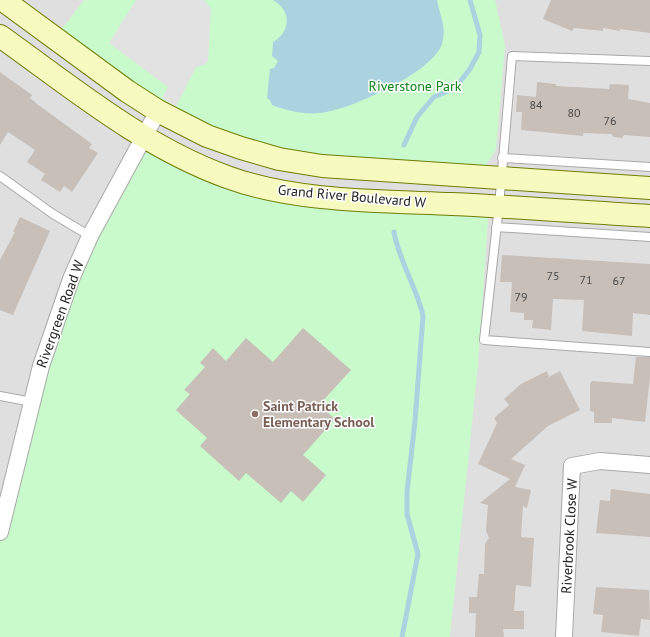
<svg xmlns="http://www.w3.org/2000/svg" width="650" height="637" viewBox="0 0 650 637" font-family="'PT Sans',sans-serif">
  <style>
    .residential { fill: #e0dfdf }
    .park { fill: #c8facc }
    .parking { fill: #e2e2e2 }
    .water { fill: #aad3df }
    .lines { fill: none; stroke-linecap: round; stroke-linejoin: round }
    .stream { stroke: #aad3df; stroke-width: 5 }
    .building { fill: #c7bfb8 }
    .lane-casing { stroke: #a9a9a9; stroke-width: 10 }
    .street-casing { stroke: #a9a9a9; stroke-width: 18 }
    .secondary-casing { stroke: #707d05; stroke-width: 24 }
    .lane { stroke: #fff; stroke-width: 8 }
    .street { stroke: #fff; stroke-width: 16 }
    .secondary { stroke: #f7fabf; stroke-width: 22 }
    .education-dot { fill: #8d6e63; stroke: #fff; stroke-width: 1.5 }
    .labels { text-anchor: middle; stroke-width: 3; stroke-linejoin: round; paint-order: stroke }
    .number-label { font-size: 12px; fill: #4b4948 }
    .park-label { font-size: 14px; fill: #0c8416; stroke: #fff }
    .street-label { font-size: 14px; fill: #222; stroke: #fff }
    .education-label { font-size: 14px; font-weight: bold; fill: #785e54; stroke: #fff; text-anchor: start }
  </style>
  <rect width="100%" height="100%" fill="#f2efe9"/>
  <rect class="residential" x="0" y="0" width="650" height="637"/>
  <g class="park">
    <polygon points="84,0 495,0 505,45 496,150 478,177 241,148 55,38"/>
    <polygon points="143,138 228,177 489,205 478,365 450,637 0,637 0,532 71,279"/>
  </g>
  <polygon class="parking" points="136,0 204,0 211,9 208,61 204,65 196,67 176,107 162,98 168,87 109,43"/>
  <path class="water" d="M273,0H437C440,17 447,26 442,44C433,72 353,108 326,112C307,116 289,111 272,105L270,100L267,98L270,69L274,68L278,61L272,56L273,42C291,32 292,11 273,0Z"/>
  <g class="lines">
    <g class="stream">
      <polyline points="404,145 417,117 434,97 455,88 470,69 479,52 480,35 470,0"/>
      <path d="M394,232C399,262 417,287 423,316L415,421L407,492V514L418,554L402,637"/>
    </g>
  </g>
  <g class="building">
    <polygon points="551,0 650,0 650,33 620,29 620,31 603,28 603,31 574,28 572,31 543,19"/>
    <polygon points="0,72 32,95 30,98 37,104 92,144 89,148 98,153 72,192 64,186 60,192 41,180 45,174 27,162 35,150 8,132 0,145"/>
    <polygon points="537,82 556,84 556,86 609,89 610,84 629,85 628,99 650,103 650,137 624,135 622,138 614,137 611,134 583,133 583,136 521,130 522,112 516,112 517,95 536,97"/>
    <polygon points="20,217 50,231 13,315 0,310 0,260 15,232 13,232"/>
    <polygon points="502,255 650,264 650,315 633,313 632,336 582,331 584,300 553,299 551,330 532,328 533,320 524,320 524,313 510,312 512,282 500,282"/>
    <polygon points="303,328 351,370 319,405 335,419 303,455 326,475 303,502 291,491 281,503 246,473 239,481 200,446 207,438 176,410 190,394 184,390 205,367 200,363 213,348 226,361 246,338 273,362"/>
    <polygon points="636,357 650,357 650,377 645,422 612,418 612,423 594,423 594,412 590,411 590,384 592,381 633,384"/>
    <polygon points="547,371 549,377 560,371 580,410 548,426 511,459 525,465 515,487 531,490 527,508 523,506 521,537 534,538 531,587 516,585 514,611 524,611 524,629 503,629 504,637 475,637 476,613 469,613 469,597 477,597 479,574 484,574 485,544 489,538 486,531 488,505 480,503 510,479 478,464 497,423 494,418 509,405 504,399 521,384"/>
    <polygon points="611,489 650,494 650,537 596,533 600,500 610,501"/>
    <polygon points="596,587 649,590 650,620 641,619 639,636 601,632 603,615 593,614"/>
  </g>
  <g class="lines">
    <defs>
      <g id="lane">
        <polyline points="650,61 512,56 499,206 484,340 650,352"/>
        <polyline points="502,158 650,167"/>
        <polyline points="0,176 53,214 90,236"/>
        <polyline points="496,227 650,237"/>
        <polyline points="0,396 32,402"/>
      </g>
      <g id="street">
        <polyline points="0,532 41,366 71,279 90,236 158,111"/>
        <polyline points="564,637 572,466 600,461 650,465"/>
      </g>
      <g id="secondary">
        <polyline points="3,0 127,91 158,111 207,136 241,148 279,159 322,166 650,188"/>
        <path d="M0,36C73,88 142,146 227,177C295,202 380,201 452,204C518,207 584,212 650,216"/>
      </g>
    </defs>
    <use href="#lane" class="lane-casing"/>
    <use href="#street" class="street-casing"/>
    <use href="#secondary" class="secondary-casing"/>
    <use href="#lane" class="lane"/>
    <use href="#street" class="street"/>
    <use href="#secondary" class="secondary"/>
  </g>
  <circle class="education-dot" cx="255" cy="414" r="4"/>
  <g class="labels">
    <g class="number-label">
      <text x="536" y="109">84</text>
      <text x="574" y="117">80</text>
      <text x="610" y="125">76</text>
      <text x="553" y="280">75</text>
      <text x="586" y="284">71</text>
      <text x="619" y="285">67</text>
      <text x="521" y="301">79</text>
    </g>
    <g class="park-label">
      <text x="415" y="91">Riverstone Park</text>
    </g>
    <g class="street-label">
      <text transform="translate(352 196) rotate(5)" y="5">Grand River Boulevard W</text>
      <text transform="translate(60 314) rotate(-70)" y="5">Rivergreen Road W</text>
      <text transform="translate(569 536) rotate(-87)" y="5">Riverbrook Close W</text>
    </g>
    <g class="education-label">
      <text x="263" y="411">Saint Patrick<tspan x="263" dy="16">Elementary School</tspan></text>
    </g>
  </g>
</svg>
